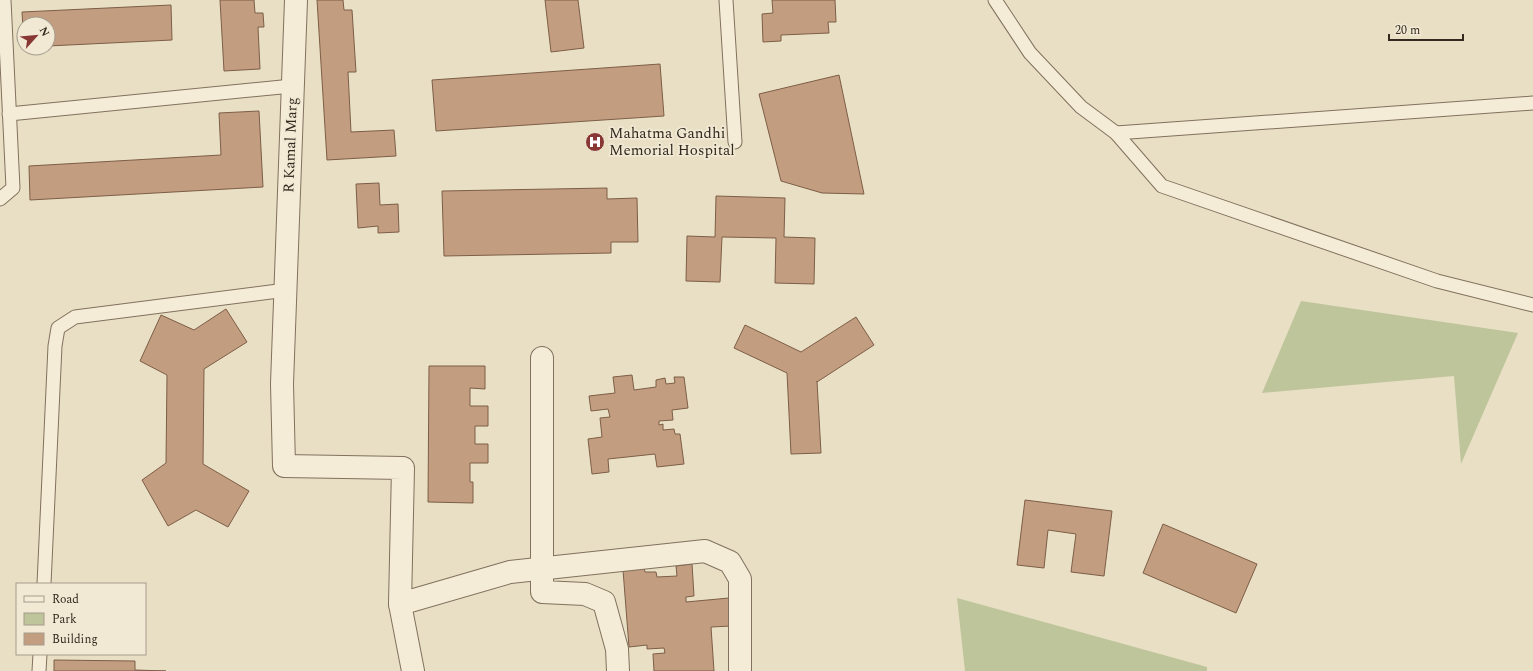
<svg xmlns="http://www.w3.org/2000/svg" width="1533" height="671" viewBox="0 0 1533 671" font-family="Spectral,serif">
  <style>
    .green { fill: #bfc59b }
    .building { fill: #c29d80; stroke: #7d5e46 }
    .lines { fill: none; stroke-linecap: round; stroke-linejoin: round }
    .lane-casing { stroke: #81715d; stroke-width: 15 }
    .street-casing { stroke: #81715d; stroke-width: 24 }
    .lane { stroke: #f4ecd7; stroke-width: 13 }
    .street { stroke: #f4ecd7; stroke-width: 22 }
    .labels { text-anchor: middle; stroke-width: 3.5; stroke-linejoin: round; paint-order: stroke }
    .poi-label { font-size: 15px; fill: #33291f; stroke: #f1e9d4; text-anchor: start }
    .street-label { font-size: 15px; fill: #33291f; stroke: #f1e9d4 }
  </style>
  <rect width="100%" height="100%" fill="#e8dfc5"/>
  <g class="green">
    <polygon points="1301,301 1518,333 1461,464 1454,376 1262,393"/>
    <polygon points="957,598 1207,667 1207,671 965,671"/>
  </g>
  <g class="building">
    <polygon points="220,0 254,0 255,13 263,13 264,27 258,27 260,69 224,71"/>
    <polygon points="317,0 343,0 344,10 352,10 356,72 348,72 351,132 394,130 396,156 327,160"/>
    <polygon points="545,0 578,0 584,48 551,52"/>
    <polygon points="772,0 835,0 836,22 828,22 829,33 781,35 781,41 763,42 762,14 773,13"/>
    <polygon points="171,5 172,40 48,46 48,24 24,24 24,47 22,12"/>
    <polygon points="660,64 664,116 436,131 432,80"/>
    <polygon points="839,75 864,194 822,193 781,181 759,94"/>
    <polygon points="259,111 263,187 30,200 29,166 221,155 219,113"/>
    <polygon points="379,183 380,205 398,204 399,232 378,233 378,226 358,228 356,184"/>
    <polygon points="607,188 607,199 637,198 638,242 611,242 611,253 444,256 442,191"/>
    <polygon points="716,196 785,198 784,237 815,238 814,284 775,283 776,238 722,237 720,282 686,281 687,236 715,237"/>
    <polygon points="226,309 247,342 204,369 203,464 249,491 228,527 196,510 168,526 142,480 166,463 167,375 140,361 161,315 194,330"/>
    <polygon points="856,317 874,345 817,382 817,381 821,453 791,454 787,373 734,348 745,325 801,352"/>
    <polygon points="429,366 485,366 485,389 470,388 470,406 488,406 488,426 475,426 475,444 488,444 488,463 470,463 470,482 473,482 473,503 428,502"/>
    <polygon points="632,375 634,390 656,387 656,380 665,378 666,384 675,383 674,377 684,377 688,408 672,410 673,420 659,421 659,425 663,424 663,430 674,429 675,434 680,434 684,464 657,467 655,454 608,459 609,472 592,474 588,439 602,437 600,418 610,417 608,409 591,411 589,396 615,393 613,377"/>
    <polygon points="1025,500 1112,511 1104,576 1071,572 1076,534 1048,530 1044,568 1017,565"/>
    <polygon points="1163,524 1257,564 1236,613 1143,573"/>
    <polygon points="692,564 694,596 686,597 686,602 729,598 731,626 711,627 714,671 654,671 653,654 665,653 664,648 647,649 647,645 629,647 623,570 644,568 645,572 656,572 657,577 677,576 676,566"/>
    <polygon points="54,660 135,661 135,670 166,671 54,671"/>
  </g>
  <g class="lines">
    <defs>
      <g id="lane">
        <polyline points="726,0 735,142"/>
        <polyline points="995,0 1030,53 1081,107 1116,133 1162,186 1437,281 1533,305"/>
        <polyline points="9,114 292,86"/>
        <polyline points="1116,133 1533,103"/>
        <polyline points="0,199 13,188 4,0"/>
        <polyline points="44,584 55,346 58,328 75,317 286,290"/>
        <polyline points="39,671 40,654"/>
      </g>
      <g id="street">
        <polyline points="296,0 282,384 284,466 403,468 400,604 510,572 705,551 730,562 740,579 740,671"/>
        <polyline points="542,358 542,592 585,594 604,602 617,649 618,671"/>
        <polyline points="400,604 413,671"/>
      </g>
    </defs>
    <use href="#lane" class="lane-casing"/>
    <use href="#street" class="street-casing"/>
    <use href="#lane" class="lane"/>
    <use href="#street" class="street"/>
  </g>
  <defs>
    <symbol id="hospital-disc" viewBox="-11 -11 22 22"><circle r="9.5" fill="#883735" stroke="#f1e9d4"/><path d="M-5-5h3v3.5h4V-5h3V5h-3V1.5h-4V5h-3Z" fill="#fff"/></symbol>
  </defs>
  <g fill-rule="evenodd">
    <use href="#hospital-disc" x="584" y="131" width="22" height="22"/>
  </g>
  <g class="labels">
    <g class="poi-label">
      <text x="609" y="138">Mahatma Gandhi<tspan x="609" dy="17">Memorial Hospital</tspan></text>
    </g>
    <g class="street-label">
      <text transform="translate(290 145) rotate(-88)" y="5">R Kamal Marg</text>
    </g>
  </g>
  <rect x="16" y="583" width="130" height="72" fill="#f1e9d4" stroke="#a59c8c"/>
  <rect x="24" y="596" width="20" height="6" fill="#f4ecd7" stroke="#a59c8c"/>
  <text x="52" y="603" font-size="12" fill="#33291f">Road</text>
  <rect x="24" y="613" width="20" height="12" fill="#bfc59b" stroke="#a59c8c"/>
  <text x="52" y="623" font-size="12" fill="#33291f">Park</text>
  <rect x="24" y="633" width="20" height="12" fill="#c29d80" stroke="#a59c8c"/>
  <text x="52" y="643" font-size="12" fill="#33291f">Building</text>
  <g transform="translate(36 36) rotate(63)"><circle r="19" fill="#f1e9d4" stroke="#a59c8c"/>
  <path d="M0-3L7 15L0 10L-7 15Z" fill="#883735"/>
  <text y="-6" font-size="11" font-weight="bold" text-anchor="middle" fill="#33291f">N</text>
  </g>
  <path d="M1389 34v6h74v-6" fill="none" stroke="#33291f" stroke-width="2"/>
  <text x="1395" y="34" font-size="12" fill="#33291f" stroke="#f1e9d4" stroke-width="3" paint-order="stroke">20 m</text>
</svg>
